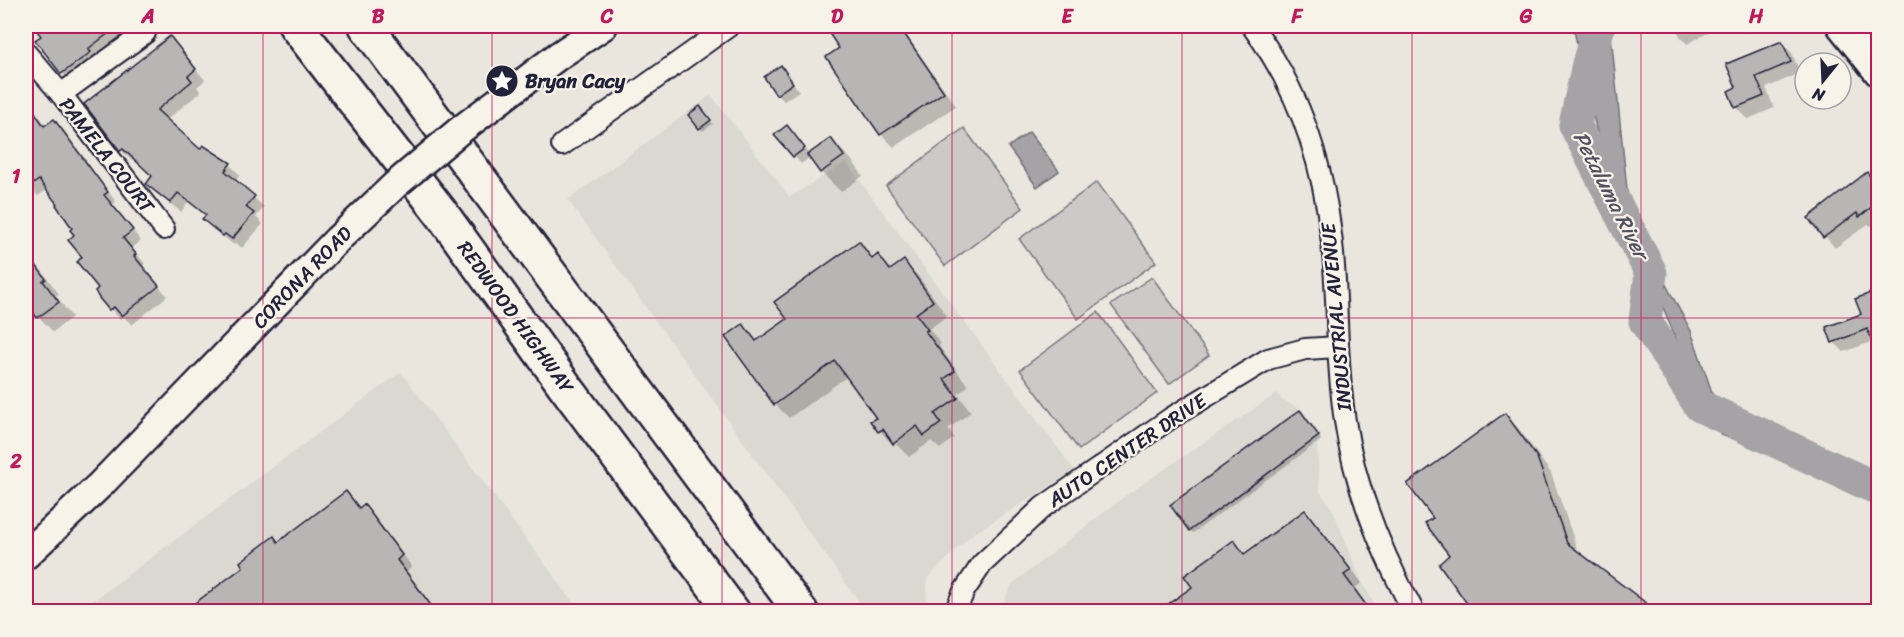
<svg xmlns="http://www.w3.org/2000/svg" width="1904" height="637" viewBox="0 0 1904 637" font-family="Sriracha,sans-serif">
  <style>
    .built { fill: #dbd8d2 }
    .green { fill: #cdc9c6; stroke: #787680; stroke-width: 1.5 }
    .water { fill: #a6a3a6; stroke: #716f7b; stroke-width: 1.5 }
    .shadow { fill: #0003 }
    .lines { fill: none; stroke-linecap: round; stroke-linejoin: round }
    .river { stroke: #a6a3a6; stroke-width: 33 }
    .building { fill: #b8b6b5; stroke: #22223b; stroke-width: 1.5 }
    .street-casing { stroke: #22223b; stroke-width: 24 }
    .secondary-casing { stroke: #22223b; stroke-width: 32 }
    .highway-casing { stroke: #22223b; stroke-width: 38 }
    .street { stroke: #f7f3e8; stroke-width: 20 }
    .secondary { stroke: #f7f3e8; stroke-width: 27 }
    .highway { stroke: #f7f3e8; stroke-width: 33 }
    .secondary-bridge-casing { stroke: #22223b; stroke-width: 32; stroke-linecap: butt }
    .secondary-bridge { stroke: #f7f3e8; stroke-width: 27 }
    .grid { fill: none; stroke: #c2185b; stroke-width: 1.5; stroke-opacity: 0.55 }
    .labels { text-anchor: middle; stroke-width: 4.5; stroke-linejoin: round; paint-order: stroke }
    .poi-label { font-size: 20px; font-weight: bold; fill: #22223b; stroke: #f7f3e8; text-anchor: start }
    .street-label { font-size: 20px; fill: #22223b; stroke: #f7f3e8 }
    .water-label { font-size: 21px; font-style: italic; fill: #504f60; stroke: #f7f3e8 }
    .neatline { fill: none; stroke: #c2185b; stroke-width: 2 }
    .grid-label { font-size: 20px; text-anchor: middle; font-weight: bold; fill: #c2185b }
  </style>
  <rect width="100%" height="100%" fill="#eae6de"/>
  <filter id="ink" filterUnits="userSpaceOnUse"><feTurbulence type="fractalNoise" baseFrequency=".0167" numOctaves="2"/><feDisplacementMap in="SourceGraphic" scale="12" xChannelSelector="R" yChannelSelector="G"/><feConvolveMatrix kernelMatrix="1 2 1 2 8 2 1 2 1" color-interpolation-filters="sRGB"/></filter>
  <g filter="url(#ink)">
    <g class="built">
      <polygon points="711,95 790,197 846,162 1075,471 971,535 928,578 925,611 866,611 568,200"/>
      <polygon points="401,372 580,611 78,612"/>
      <polygon points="1277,393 1282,400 1299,408 1322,436 1317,446 1320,492 1333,510 1360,578 1378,611 999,612 1012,584 1125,496"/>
    </g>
    <g class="green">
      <polygon points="964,128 1023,208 945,266 886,186"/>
      <polygon points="1097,182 1156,262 1078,319 1019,239"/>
      <polygon points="1152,277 1209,355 1169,384 1111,305"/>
      <polygon points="1098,312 1157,393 1079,450 1020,370"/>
    </g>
    <g class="water">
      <polygon points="1573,26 1610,26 1630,218 1691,331 1717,407 1835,469 1878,488 1878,501 1782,453 1721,435 1696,389 1661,302 1622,243"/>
      <polygon points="1029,132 1059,171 1037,187 1008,147"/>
    </g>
    <g class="shadow">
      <polygon points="35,26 124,26 131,34 73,84 62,73 43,36"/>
      <polygon points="825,26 900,26 956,106 894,147 881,134 842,48"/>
      <polygon points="1674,26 1714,26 1715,29 1687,44 1680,36"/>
      <polygon points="1730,26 1755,26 1745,33 1738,26 1733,29"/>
      <polygon points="170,38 205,80 197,87 201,92 166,120 200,152 230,165 240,175 235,181 264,207 256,217 263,224 242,248 236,243 234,245 214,229 204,219 207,216 188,202 181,212 158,194 148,184 154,177 134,158 131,160 121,150 86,104"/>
      <polygon points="1781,42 1792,53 1800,73 1766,88 1774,108 1748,119 1737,108 1730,91 1738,88"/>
      <polygon points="781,67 799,91 784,101 777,94"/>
      <polygon points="26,88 32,98 29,101 46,126 54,121 64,130 116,202 112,205 141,241 132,248 145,264 142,266 167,296 132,325 123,316 120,319 100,297 100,288 84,258 74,228 59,204 48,189 38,196 26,182"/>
      <polygon points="703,111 713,124 703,131 700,128"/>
      <polygon points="794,134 810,155 831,140 851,159 863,176 841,192 821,172 810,157 801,164 794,156"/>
      <polygon points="1867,174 1878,186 1878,221 1871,226 1868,224 1835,248 1810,218"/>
      <polygon points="859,243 875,259 878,256 892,270 903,262 918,276 947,316 929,329 941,344 939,346 968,386 958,394 971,412 948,429 954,438 940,449 931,441 909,457 896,444 894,446 872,422 878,418 848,376 789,418 775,404 743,326 758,341 789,320"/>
      <polygon points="26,250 59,294 56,296 72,317 53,332 26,303"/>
      <polygon points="1878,291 1878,342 1876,340 1844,352 1834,342 1828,328 1863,314 1857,300"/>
      <polygon points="1304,415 1321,440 1193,533 1190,530"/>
      <polygon points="1505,415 1519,429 1551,473 1579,554 1451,556 1436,518"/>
      <polygon points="346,493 360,509 364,506 375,517 412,567 407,571 437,612 186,612"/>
      <polygon points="1305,512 1317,524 1362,583 1355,588 1372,612 1160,612 1194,587 1234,542 1246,555"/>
    </g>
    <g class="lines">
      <polyline class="river" points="1599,26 1588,64 1575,125 1651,273 1645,321 1700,406 1878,489"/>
    </g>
    <g class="building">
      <polygon points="33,26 118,26 88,49 91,52 61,74 35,40 41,36"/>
      <polygon points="824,26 899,26 944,92 880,135 826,57 839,48"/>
      <polygon points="170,36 196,69 188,76 192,81 157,110 200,149 203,145 231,163 225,171 255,196 246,207 254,213 232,239 225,234 223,236 202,219 206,215 178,193 170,203 146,184 152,176 123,149 120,151 84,104"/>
      <polygon points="1782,41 1791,62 1756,77 1764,96 1735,108 1728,91 1736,87 1726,64"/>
      <polygon points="781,65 793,83 776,95 764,77"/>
      <polygon points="26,100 44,126 54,119 108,192 104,195 133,230 123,238 136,254 134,256 159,286 122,316 114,307 109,310 99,298 95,291 98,288 77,262 82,257 68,240 74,235 70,230 72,228 56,205 57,204 39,180 26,189"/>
      <polygon points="700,106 711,120 699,129 688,115"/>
      <polygon points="787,125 805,148 793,157 774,135"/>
      <polygon points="831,138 844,156 820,173 807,155"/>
      <polygon points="1867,172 1878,187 1878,202 1859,217 1857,213 1823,238 1808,218"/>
      <polygon points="859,241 872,259 878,254 890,270 904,260 933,301 916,314 928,330 925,331 955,371 944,379 958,398 935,414 941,423 924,436 917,426 893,444 883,429 878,432 870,421 876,418 835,361 774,405 725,337 743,324 756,341 787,319 774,302"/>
      <polygon points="26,252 46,279 43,281 59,302 37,318 26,302"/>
      <polygon points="1878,290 1878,355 1867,329 1832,343 1826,327 1861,314 1855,299"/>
      <polygon points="1300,410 1319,436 1189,531 1170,505"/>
      <polygon points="1505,413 1537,457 1567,543 1658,612 1473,612 1439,564 1449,555 1425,523 1433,518 1407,484"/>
      <polygon points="346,491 359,508 364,504 402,555 397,560 436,612 183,612 243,567 240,562 274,536 278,542"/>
      <polygon points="1305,510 1351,570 1344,575 1371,612 1157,612 1192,587 1184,576 1234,540 1244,554"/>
    </g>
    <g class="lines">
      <defs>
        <g id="street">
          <path d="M1252,26C1298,88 1322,159 1331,235C1339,297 1335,359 1345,421C1355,489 1381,552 1414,612"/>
          <polyline points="26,53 61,94 164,229"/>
          <polyline points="61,94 145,33"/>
          <polyline points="562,145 729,26"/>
          <polyline points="955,612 964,591 982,564 1043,507 1171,418 1268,359 1305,349 1338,347"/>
        </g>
        <g id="secondary">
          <polyline points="1841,26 1878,72"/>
          <polyline points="558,56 603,26"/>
          <polyline points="26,555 101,484 337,240"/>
        </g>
        <g id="highway">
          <polyline points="296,26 442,214 565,386 733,612"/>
          <polyline points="366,26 801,612"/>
        </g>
      </defs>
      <use href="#street" class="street-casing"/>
      <use href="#secondary" class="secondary-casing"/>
      <use href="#highway" class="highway-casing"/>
      <use href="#street" class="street"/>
      <use href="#secondary" class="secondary"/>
      <use href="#highway" class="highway"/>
      <defs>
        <polyline id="secondary-bridge" points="337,240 395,185 459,131 558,56"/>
      </defs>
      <use href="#secondary-bridge" class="secondary-bridge-casing"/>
      <use href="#secondary-bridge" class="secondary-bridge"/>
    </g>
  </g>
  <path class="grid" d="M263,26V612M492,26V612M722,26V612M952,26V612M1182,26V612M1412,26V612M1641,26V612M26,318H1878"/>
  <defs>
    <symbol id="sight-disc" viewBox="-11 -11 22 22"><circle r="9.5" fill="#22223b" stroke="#f7f3e8"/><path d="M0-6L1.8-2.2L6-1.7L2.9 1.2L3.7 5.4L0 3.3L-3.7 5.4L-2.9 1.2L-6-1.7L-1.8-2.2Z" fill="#fff"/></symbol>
  </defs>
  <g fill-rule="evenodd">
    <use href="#sight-disc" x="483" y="62" width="38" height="38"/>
  </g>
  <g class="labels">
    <g class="poi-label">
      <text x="525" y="88">Bryan Cacy</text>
    </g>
    <g class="street-label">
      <text transform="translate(107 155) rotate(52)" y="7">PAMELA COURT</text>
      <text transform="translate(302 277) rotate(-46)" y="7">CORONA ROAD</text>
      <text transform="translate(516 317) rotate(54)" y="7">REDWOOD HIGHWAY</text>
      <text transform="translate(1336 317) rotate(-95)" y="7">INDUSTRIAL AVENUE</text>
      <text transform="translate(1127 450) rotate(-34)" y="7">AUTO CENTER DRIVE</text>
    </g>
    <g class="water-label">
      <text transform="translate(1611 195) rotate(63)" y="7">Petaluma River</text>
    </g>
  </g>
  <rect width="1904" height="637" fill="none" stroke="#f7f3e8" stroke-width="66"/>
  <g transform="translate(1823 81) rotate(198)"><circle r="28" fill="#f7f3e8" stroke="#a29fa3" stroke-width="1.5"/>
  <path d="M0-4.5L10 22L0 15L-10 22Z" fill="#22223b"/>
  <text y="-9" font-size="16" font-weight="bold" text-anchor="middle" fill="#22223b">N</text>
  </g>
  <rect x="33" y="33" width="1838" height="571" class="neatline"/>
  <g class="grid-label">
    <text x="148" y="23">A</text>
    <text x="378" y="23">B</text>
    <text x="607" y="23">C</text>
    <text x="837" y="23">D</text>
    <text x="1067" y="23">E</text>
    <text x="1297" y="23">F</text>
    <text x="1526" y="23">G</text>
    <text x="1756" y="23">H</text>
    <text x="16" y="183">1</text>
    <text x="16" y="468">2</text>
  </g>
</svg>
